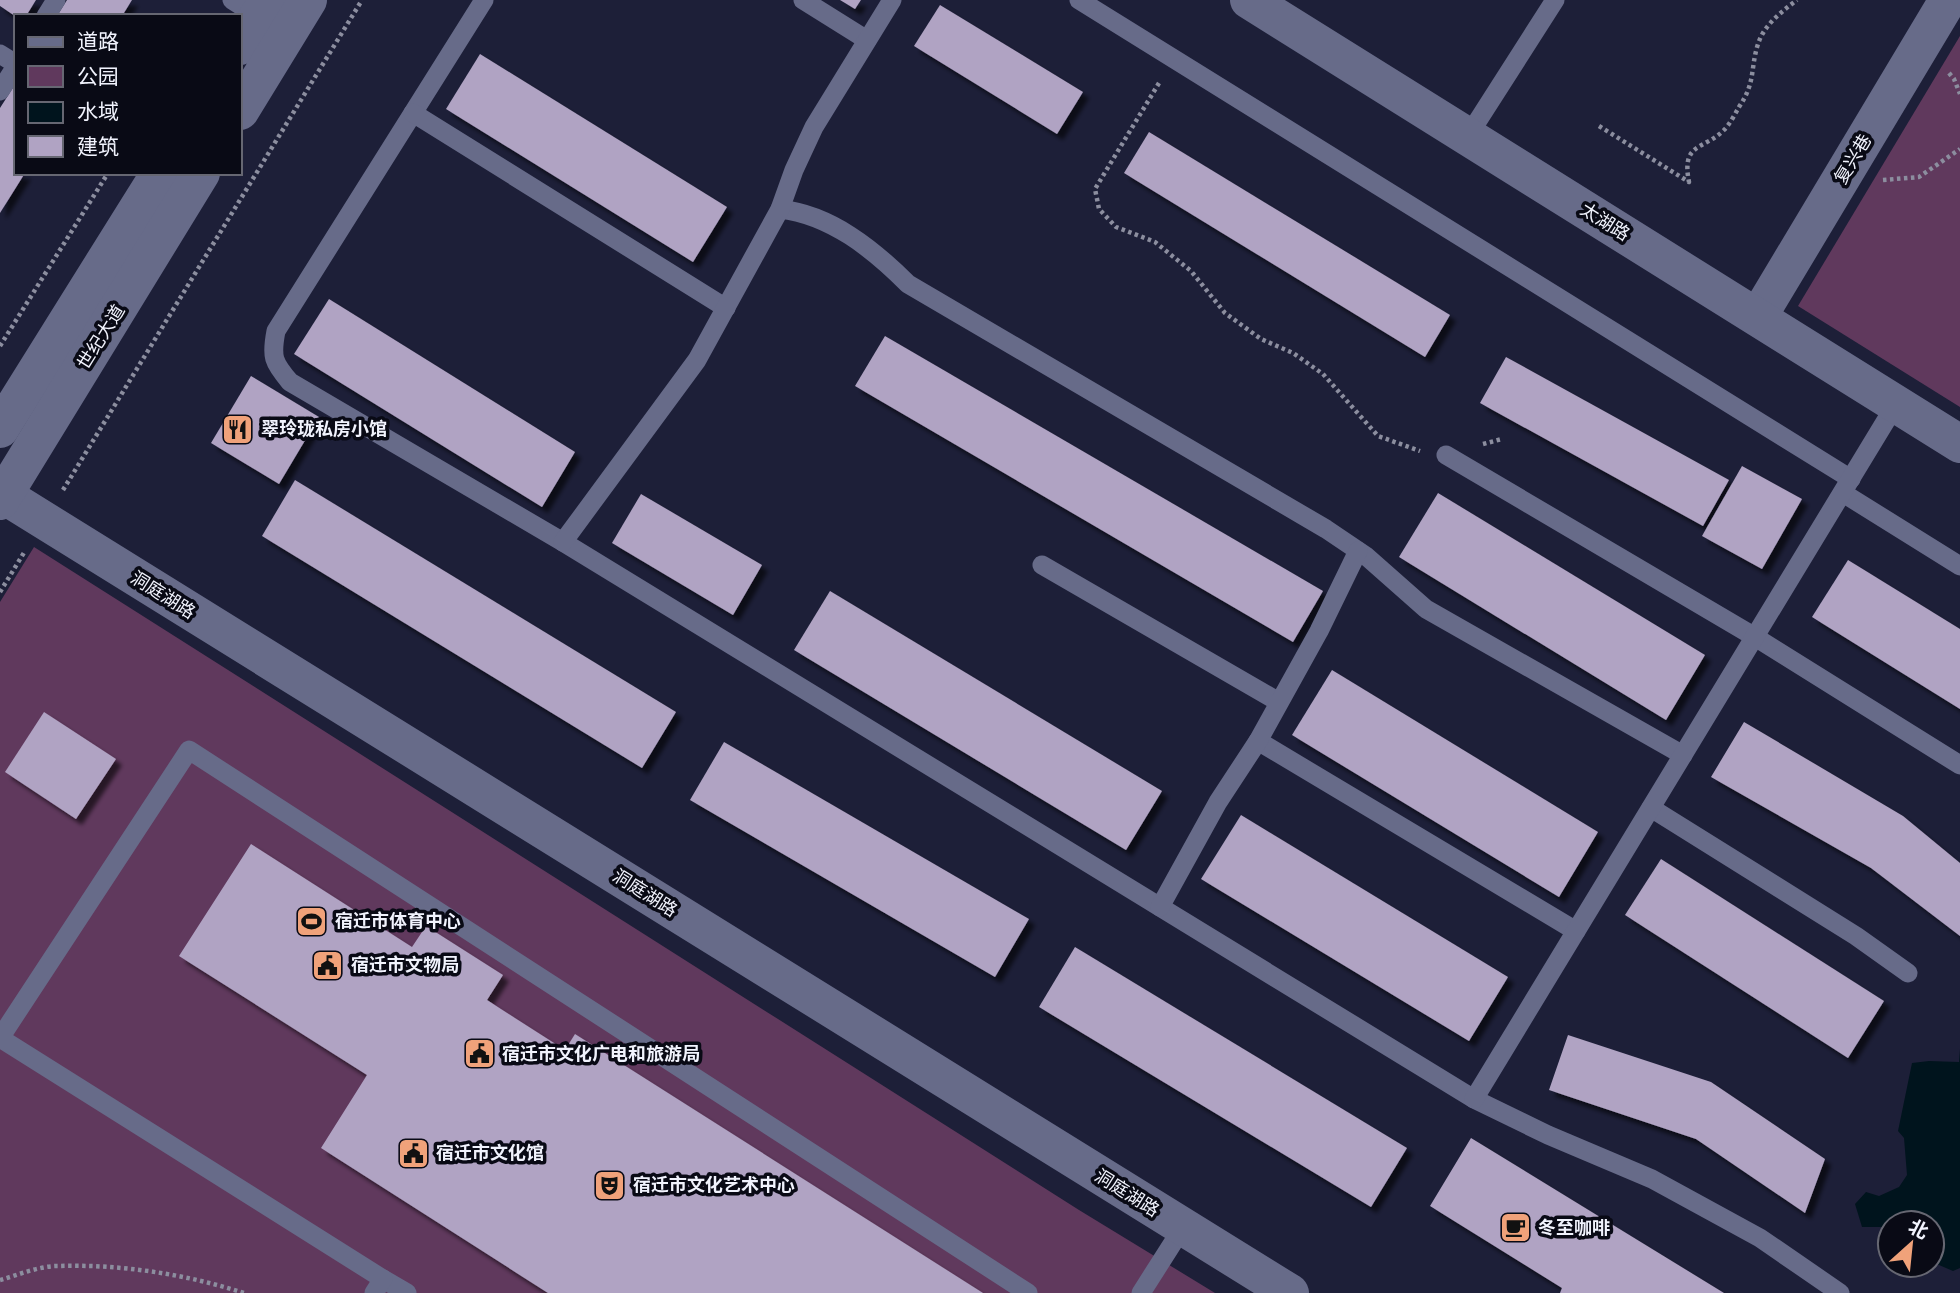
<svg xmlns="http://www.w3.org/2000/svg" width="1960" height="1293" viewBox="0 0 1960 1293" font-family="Literata,'Noto Sans SC',serif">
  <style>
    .green { fill: #60395d }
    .water { fill: #00141d }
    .building { fill: #b0a3c3; filter: url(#shadow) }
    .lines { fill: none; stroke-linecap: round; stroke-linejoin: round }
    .path { stroke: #8c8e9f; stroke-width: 4.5; stroke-dasharray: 3.5 3.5; stroke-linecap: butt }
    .service { stroke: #676b89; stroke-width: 19 }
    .minor { stroke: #676b89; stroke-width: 38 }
    .tertiary { stroke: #676b89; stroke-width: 38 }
    .labels { text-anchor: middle; stroke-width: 7; stroke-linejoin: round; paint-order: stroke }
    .street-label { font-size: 18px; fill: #f1f3fd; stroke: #090a15 }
    .poi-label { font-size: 18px; font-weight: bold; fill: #f1f3fd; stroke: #090a15; text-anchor: start }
  </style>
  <defs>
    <filter id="shadow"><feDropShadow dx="6" dy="6" stdDeviation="2" flood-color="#0009"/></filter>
  </defs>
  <rect width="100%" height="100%" fill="#1d1f38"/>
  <g class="green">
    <polygon points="1960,36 1960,407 1798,306"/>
    <polygon points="34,547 1079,1210 1215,1293 0,1293 0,602"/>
  </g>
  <polygon class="water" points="1960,1049 1960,1268 1953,1271 1932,1262 1932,1223 1890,1223 1890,1230 1884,1227 1862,1227 1855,1204 1866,1192 1879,1196 1899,1187 1907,1175 1904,1138 1898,1131 1912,1063 1929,1061 1959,1062"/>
  <g class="building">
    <polygon points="0,0 36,0 26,16 15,16 0,6"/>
    <polygon points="67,0 132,0 122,16 57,16"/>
    <polygon points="840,0 861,0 855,9"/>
    <polygon points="940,5 1083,92 1057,134 914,46"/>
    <polygon points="480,54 727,207 693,262 446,109"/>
    <polygon points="16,83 16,173 25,173 0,213 0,108"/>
    <polygon points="1149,132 1450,315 1425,357 1124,173"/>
    <polygon points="329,299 575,452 542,507 294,354"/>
    <polygon points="885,336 1323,591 1293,642 855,386"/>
    <polygon points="1506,357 1729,480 1703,526 1480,403"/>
    <polygon points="251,376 319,417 279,484 211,443"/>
    <polygon points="1742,466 1802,499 1762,569 1702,536"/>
    <polygon points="295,480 676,712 642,768 262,536"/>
    <polygon points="1438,493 1705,655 1666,720 1399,557"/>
    <polygon points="641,494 762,565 733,615 612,543"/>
    <polygon points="1848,560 1960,629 1960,709 1812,617"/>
    <polygon points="830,591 1162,791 1126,850 794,650"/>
    <polygon points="1332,670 1598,832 1559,897 1292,735"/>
    <polygon points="44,712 116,759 76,819 5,772"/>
    <polygon points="1744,722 1903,816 1960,863 1960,936 1871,868 1711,777"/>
    <polygon points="724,742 1029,919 995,977 690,800"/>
    <polygon points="1241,815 1508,977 1469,1041 1201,879"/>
    <polygon points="251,844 412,947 426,926 503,975 487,1000 565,1050 575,1034 983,1293 548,1293 321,1148 367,1075 179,956"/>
    <polygon points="1661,859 1884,1001 1848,1058 1625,915"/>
    <polygon points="1075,947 1407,1148 1371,1207 1039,1007"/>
    <polygon points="1568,1035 1711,1082 1825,1159 1805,1213 1696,1139 1549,1090"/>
    <polygon points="1471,1138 1724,1293 1560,1293 1562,1288 1430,1206"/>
  </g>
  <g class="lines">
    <g class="path">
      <polyline points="1949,73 1954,79 1960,94"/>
      <polyline points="1159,83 1095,189 1099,209 1116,227 1155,242 1191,271 1225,313 1261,339 1293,353 1323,374 1378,436 1420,451"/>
      <path d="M1599,126L1689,182C1681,142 1704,150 1724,130C1730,124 1735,114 1739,107C1756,82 1750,69 1758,44C1764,25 1781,12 1797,0"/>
      <polyline points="1883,180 1919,177 1960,149"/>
      <polyline points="0,346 108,173"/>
      <polyline points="1483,444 1502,439"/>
      <polyline points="63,490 362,0"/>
      <polyline points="0,592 25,551"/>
      <path d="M0,1280C18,1275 39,1266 58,1266C119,1264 186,1274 244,1293"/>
    </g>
    <g class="service">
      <polyline points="232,0 262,19"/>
      <path d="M484,0L276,331C271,357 273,362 290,382L563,542L1474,1099L1548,1135L1652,1179L1760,1238L1840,1293"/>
      <polyline points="803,0 867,40"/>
      <polyline points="1079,0 1851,479"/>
      <polyline points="46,16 56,0"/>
      <polyline points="0,54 16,64"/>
      <polyline points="0,91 16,66"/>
      <polyline points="413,113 726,308"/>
      <polyline points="1468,136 1555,0"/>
      <path d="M780,209C831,215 873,249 908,284L1326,529L1366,556L1426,609L1683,755"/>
      <polyline points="1446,455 1755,637 1960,765"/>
      <polyline points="1843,493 1960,566"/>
      <polyline points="563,542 697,360 780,209 794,170 814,127 892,0"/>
      <polyline points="1042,565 1279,702"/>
      <polyline points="1258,741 1576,931"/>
      <polyline points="1651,808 1856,936 1908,973"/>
      <polyline points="1160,907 1218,802 1258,741 1319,631 1358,551"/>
      <polyline points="1474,1099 1896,404"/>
      <polyline points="383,1279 407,1293"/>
      <polyline points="374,1293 383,1279 0,1038 189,750 1028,1293"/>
      <polyline points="1141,1293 1183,1227"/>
    </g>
    <g class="minor">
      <polyline points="1758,317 1948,0"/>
      <polyline points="0,493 1290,1293"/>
    </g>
    <g class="tertiary">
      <polyline points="1249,0 1960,444"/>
      <polyline points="240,46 268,0"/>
      <polyline points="240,111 308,0"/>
      <polyline points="0,429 160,173"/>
      <polyline points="0,501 201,173"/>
    </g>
  </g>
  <defs>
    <symbol id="restaurant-square" viewBox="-11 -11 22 22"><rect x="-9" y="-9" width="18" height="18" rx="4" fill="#f0a27a" stroke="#090a15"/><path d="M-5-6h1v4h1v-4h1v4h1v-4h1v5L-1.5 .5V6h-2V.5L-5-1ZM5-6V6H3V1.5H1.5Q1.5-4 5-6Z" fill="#111"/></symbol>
    <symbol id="stadium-square" viewBox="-11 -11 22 22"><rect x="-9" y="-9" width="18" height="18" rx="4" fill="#f0a27a" stroke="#090a15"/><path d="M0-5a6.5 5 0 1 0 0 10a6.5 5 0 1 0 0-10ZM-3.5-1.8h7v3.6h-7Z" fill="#111"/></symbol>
    <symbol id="civic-square" viewBox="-11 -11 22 22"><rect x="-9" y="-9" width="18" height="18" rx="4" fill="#f0a27a" stroke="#090a15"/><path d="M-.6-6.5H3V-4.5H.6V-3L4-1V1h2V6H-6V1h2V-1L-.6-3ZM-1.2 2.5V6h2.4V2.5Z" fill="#111"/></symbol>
    <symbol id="theatre-square" viewBox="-11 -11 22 22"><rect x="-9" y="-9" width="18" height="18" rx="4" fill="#f0a27a" stroke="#090a15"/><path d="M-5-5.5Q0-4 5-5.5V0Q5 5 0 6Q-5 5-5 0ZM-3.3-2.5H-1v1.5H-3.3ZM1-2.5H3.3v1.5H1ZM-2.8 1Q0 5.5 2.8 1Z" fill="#111"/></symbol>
    <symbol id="cafe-square" viewBox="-11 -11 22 22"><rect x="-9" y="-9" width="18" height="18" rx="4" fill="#f0a27a" stroke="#090a15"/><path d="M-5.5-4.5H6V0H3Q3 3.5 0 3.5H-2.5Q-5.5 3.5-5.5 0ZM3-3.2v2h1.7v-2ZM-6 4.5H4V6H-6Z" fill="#111"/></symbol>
  </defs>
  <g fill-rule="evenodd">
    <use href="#restaurant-square" x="220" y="412" width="35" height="35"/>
    <use href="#stadium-square" x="294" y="904" width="35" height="35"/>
    <use href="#civic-square" x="310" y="948" width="35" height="35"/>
    <use href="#civic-square" x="462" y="1036" width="35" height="35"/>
    <use href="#civic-square" x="396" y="1136" width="35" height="35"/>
    <use href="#theatre-square" x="592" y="1168" width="35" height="35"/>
    <use href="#cafe-square" x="1498" y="1210" width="35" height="35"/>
  </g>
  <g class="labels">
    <g class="street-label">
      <text transform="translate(1853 159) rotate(-59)" y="6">复兴巷</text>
      <text transform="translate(1605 222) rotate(32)" y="6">太湖路</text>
      <text transform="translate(101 337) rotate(-58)" y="6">世纪大道</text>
      <text transform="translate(163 595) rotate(32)" y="6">洞庭湖路</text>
      <text transform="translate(645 893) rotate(32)" y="6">洞庭湖路</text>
      <text transform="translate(1127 1193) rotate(32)" y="6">洞庭湖路</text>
    </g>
    <g class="poi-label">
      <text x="261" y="435">翠玲珑私房小馆</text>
      <text x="335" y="927">宿迁市体育中心</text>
      <text x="351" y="971">宿迁市文物局</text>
      <text x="502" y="1060">宿迁市文化广电和旅游局</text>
      <text x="436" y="1159">宿迁市文化馆</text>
      <text x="633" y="1191">宿迁市文化艺术中心</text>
      <text x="1538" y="1234">冬至咖啡</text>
    </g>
  </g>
  <rect x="14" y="14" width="228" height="161" fill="#090a15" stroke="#666772" stroke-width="2"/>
  <rect x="28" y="37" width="35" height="10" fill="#676b89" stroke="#666772" stroke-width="2"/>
  <text x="77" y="49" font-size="21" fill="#f1f3fd">道路</text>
  <rect x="28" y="66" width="35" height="21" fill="#60395d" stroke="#666772" stroke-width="2"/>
  <text x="77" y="84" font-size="21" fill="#f1f3fd">公园</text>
  <rect x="28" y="102" width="35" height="21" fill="#00141d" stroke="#666772" stroke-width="2"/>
  <text x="77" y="119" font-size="21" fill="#f1f3fd">水域</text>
  <rect x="28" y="136" width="35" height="21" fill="#b0a3c3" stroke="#666772" stroke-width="2"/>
  <text x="77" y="154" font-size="21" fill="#f1f3fd">建筑</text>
  <g transform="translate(1911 1244) rotate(27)"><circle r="33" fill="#090a15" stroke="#666772" stroke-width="2"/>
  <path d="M0-5L12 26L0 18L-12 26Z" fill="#f0a27a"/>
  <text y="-10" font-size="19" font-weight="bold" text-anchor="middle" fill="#f1f3fd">北</text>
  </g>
</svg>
